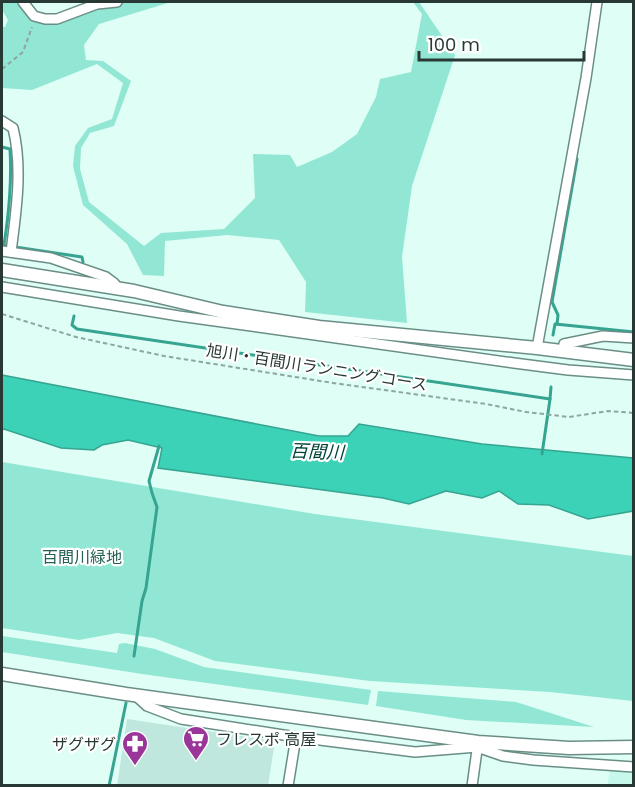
<svg xmlns="http://www.w3.org/2000/svg" width="635" height="787" viewBox="0 0 635 787" font-family="Poppins,'Noto Sans JP',sans-serif">
  <style>
    .built { fill: #c7f8ec }
    .green { fill: #92e7d4 }
    .water { fill: #3cd2b8; stroke: #36a490; stroke-width: 1.5 }
    .lines { fill: none; stroke-linecap: round; stroke-linejoin: round }
    .stream { stroke: #36a490; stroke-width: 3 }
    .building { fill: #bfe7dd }
    .street-casing { stroke: #6a8e86; stroke-width: 12 }
    .secondary-casing { stroke: #6a8e86; stroke-width: 15 }
    .path { stroke: #8ea6a0; stroke-width: 2; stroke-dasharray: 4.5 3; stroke-linecap: butt }
    .street { stroke: #fff; stroke-width: 9 }
    .secondary { stroke: #fff; stroke-width: 12 }
    .labels { text-anchor: middle; stroke-width: 4.5; stroke-linejoin: round; paint-order: stroke }
    .street-label { font-size: 16px; fill: #283834; stroke: #fff }
    .park-label { font-size: 16px; fill: #256054; stroke: #fff }
    .poi-label { font-size: 16px; fill: #283834; stroke: #fff; text-anchor: start }
    .water-label { font-size: 18px; font-style: italic; fill: #004237; stroke: #fff }
  </style>
  <rect width="100%" height="100%" fill="#dffef6"/>
  <polygon class="built" points="610,770 633,771 633,785 607,786"/>
  <g class="green">
    <polygon points="2,2 26,2 37,15 49,17 61,14 93,2 171,2 99,24 84,45 86,60 103,61 131,81 114,126 90,133 81,148 80,169 89,202 144,246 161,233 224,229 255,198 253,154 290,155 297,167 332,152 357,134 376,97 380,79 411,72 422,14 413,2 419,2 455,55 412,186 402,257 407,323 305,312 306,282 279,240 227,235 165,241 164,276 143,275 127,244 83,205 73,166 75,146 88,128 112,119 123,83 97,64 32,90 2,88 2,27 5,27 8,20 2,10"/>
    <polygon points="2,462 315,514 633,556 633,701 550,692 370,681 215,661 154,638 117,633 79,640 2,628"/>
    <polygon points="2,636 117,653 119,644 125,643 155,649 204,667 371,690 368,705 142,674 2,652"/>
    <polygon points="378,691 516,702 594,727 466,720 376,706"/>
  </g>
  <polygon class="water" points="2,375 319,436 348,436 359,424 482,444 633,458 633,511 588,519 549,505 518,504 499,491 482,498 446,491 409,504 383,498 158,468 162,448 128,440 102,445 94,450 61,448 4,429 2,430"/>
  <g class="lines">
    <g class="stream">
      <path d="M2,147L10,149C12,182 9,213 4,245"/>
      <polyline points="2,245 82,257 83,262"/>
      <polyline points="74,316 72,325 77,329 550,399"/>
      <polyline points="557,324 558,315 552,302 577,159"/>
      <polyline points="553,335 555,324 634,332"/>
      <polyline points="542,454 550,399 551,387"/>
      <polyline points="134,656 142,601 146,588 157,507 152,493 149,481 159,446"/>
      <polyline points="109,786 126,703"/>
    </g>
  </g>
  <polygon class="building" points="127,719 275,741 268,786 153,786 140,784 140,786 117,786"/>
  <g class="lines">
    <defs>
      <g id="street">
        <polyline points="23,2 34,16 45,19 57,19 97,4 117,2"/>
        <path d="M2,121L13,128C23,168 16,212 11,252"/>
        <polyline points="2,251 51,258 106,277 114,283 118,288"/>
        <polyline points="2,287 179,316 514,363 568,370 634,375"/>
        <polyline points="537,348 586,78 597,2"/>
        <polyline points="563,351 564,344 603,336 634,338"/>
        <polyline points="135,695 147,706 181,719 296,737 415,752 477,747 503,756 533,760 634,767"/>
        <polyline points="288,786 296,737"/>
        <polyline points="472,786 478,743"/>
      </g>
      <g id="secondary">
        <polyline points="2,270 134,291 223,312 319,327 537,348 634,360"/>
        <polyline points="2,674 126,694 478,742 569,748 634,747"/>
      </g>
    </defs>
    <use href="#street" class="street-casing"/>
    <use href="#secondary" class="secondary-casing"/>
    <g class="path">
      <polyline points="2,69 23,52 32,27"/>
      <polyline points="2,314 76,337 164,356 333,383 486,404 526,412 569,417 608,411 634,413"/>
    </g>
    <use href="#street" class="street"/>
    <use href="#secondary" class="secondary"/>
  </g>
  <defs>
    <symbol id="supermarket-pin" viewBox="-11 -11 22 30"><path d="M0 17L-7.5 6A9.5 9.5 0 1 1 7.5 6Z" fill="#9a359a" stroke="#fff"/><path d="M-6-5.5h2.5l.6 2H6L4.5 2H-2.5L-4.4-4H-6ZM-1.5 3.2a1.3 1.3 0 1 0 .1 0ZM3 3.2a1.3 1.3 0 1 0 .1 0Z" fill="#fff"/></symbol>
    <symbol id="pharmacy-pin" viewBox="-11 -11 22 30"><path d="M0 17L-7.5 6A9.5 9.5 0 1 1 7.5 6Z" fill="#9a359a" stroke="#fff"/><path d="M-2-6h4v4h4v4h-4v4h-4v-4h-4v-4h4Z" fill="#fff"/></symbol>
  </defs>
  <g fill-rule="evenodd">
    <use href="#supermarket-pin" x="181" y="724" width="30" height="40"/>
    <use href="#pharmacy-pin" x="120" y="729" width="30" height="40"/>
  </g>
  <g class="labels">
    <g class="street-label">
      <text transform="translate(317 367) rotate(9)" y="6">旭川・百間川ランニングコース</text>
    </g>
    <g class="park-label">
      <text x="82" y="563">百間川緑地</text>
    </g>
    <g class="poi-label">
      <text x="216" y="745">フレスポ 高屋</text>
      <text x="116" y="750" text-anchor="end">ザグザグ</text>
    </g>
    <g class="water-label">
      <text transform="translate(317 452) rotate(2)" y="6">百間川</text>
    </g>
  </g>
  <rect width="635" height="787" fill="none" stroke="#283834" stroke-width="6"/>
  <path d="M419 51v9h165v-9" fill="none" stroke="#283834" stroke-width="3"/>
  <text x="428" y="51" font-size="18" fill="#283834" stroke="#ffffff" stroke-width="4.5" paint-order="stroke">100 m</text>
</svg>
